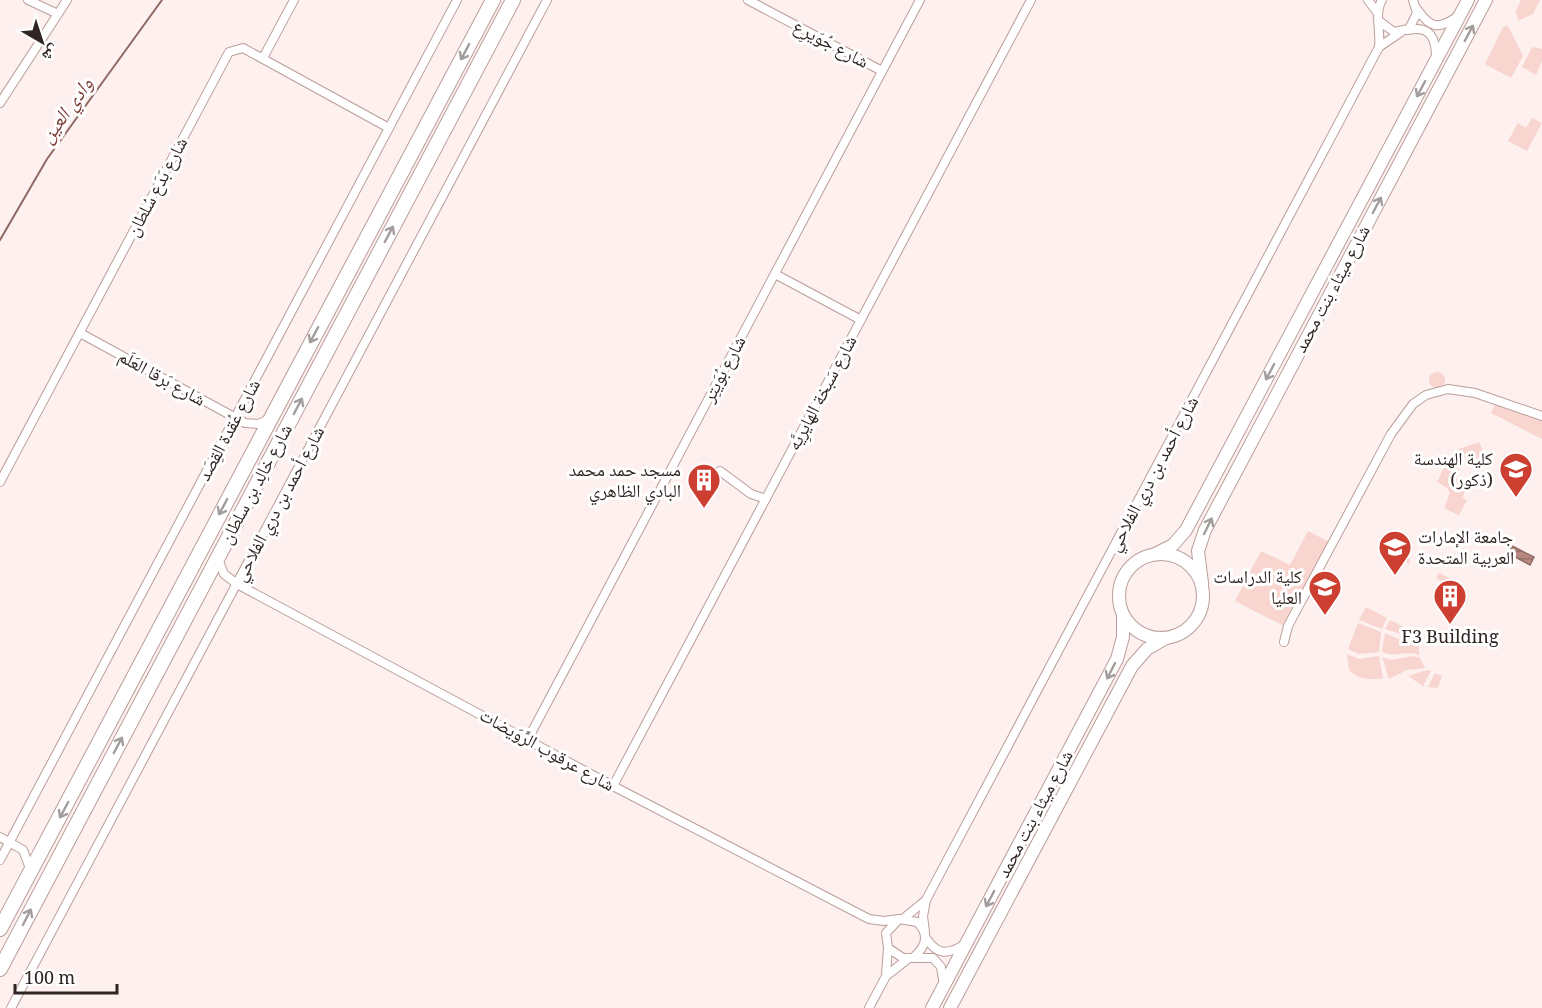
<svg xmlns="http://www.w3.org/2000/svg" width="1542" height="1008" viewBox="0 0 1542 1008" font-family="Georgia,'Noto Naskh Arabic',serif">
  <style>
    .grass { fill: #f8d5cf }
    .water { fill: url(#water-rules); stroke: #8f6a64; stroke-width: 1.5 }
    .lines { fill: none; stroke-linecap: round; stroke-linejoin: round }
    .stream { stroke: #8f6a64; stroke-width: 2 }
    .street-casing { stroke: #ba9e99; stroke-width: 10 }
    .secondary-casing { stroke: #ba9e99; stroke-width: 14 }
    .primary-casing { stroke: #ba9e99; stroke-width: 16 }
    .street { stroke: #fff; stroke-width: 8 }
    .secondary { stroke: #fff; stroke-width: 12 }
    .primary { stroke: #fff; stroke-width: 14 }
    .oneway { stroke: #a29d9c }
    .labels { text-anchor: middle; stroke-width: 6; stroke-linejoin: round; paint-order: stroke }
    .street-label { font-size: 18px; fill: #302523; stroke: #fff }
    .poi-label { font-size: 18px; fill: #302523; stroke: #fff; text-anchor: end }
    .water-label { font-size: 20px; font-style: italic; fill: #7d3d35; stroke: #fff }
  </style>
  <defs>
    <pattern id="water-rules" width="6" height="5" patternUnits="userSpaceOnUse" patternTransform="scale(1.5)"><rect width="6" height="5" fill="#b88880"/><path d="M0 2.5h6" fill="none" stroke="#966f68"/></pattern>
  </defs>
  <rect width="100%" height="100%" fill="#fdf0ee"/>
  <g class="grass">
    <polygon points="1521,0 1540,0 1533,14 1518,21 1516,11"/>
    <polygon points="1508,26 1523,56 1511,78 1485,64 1503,27"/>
    <polygon points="1532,47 1542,49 1542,61 1536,75 1522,67"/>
    <polygon points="1532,118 1542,123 1527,151 1508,141 1518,123 1526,128"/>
    <circle cx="1437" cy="380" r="8"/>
    <polygon points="1495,405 1542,420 1542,439 1491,413"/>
    <polygon points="1479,442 1484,453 1473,464 1456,450"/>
    <polygon points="1451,454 1463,461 1455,477 1469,484 1462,498 1467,500 1459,515 1444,508 1450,493 1447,488 1437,482"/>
    <polygon points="1308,531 1329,542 1284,626 1235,601 1261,551 1290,565"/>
    <polygon points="1378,542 1400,552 1409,553 1410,564 1378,546"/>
    <polygon points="1439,573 1461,584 1458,590 1436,578"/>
    <polygon points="1366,607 1387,618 1382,629 1359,620"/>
    <polygon points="1390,620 1422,636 1420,640 1385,629"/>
    <polygon points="1358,623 1381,632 1379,652 1359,654 1348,649"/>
    <path d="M1385,633L1407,643L1419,644V655C1405,650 1394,658 1382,652Z"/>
    <path d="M1347,654L1359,659L1379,656L1383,678C1369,680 1359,680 1349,670Z"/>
    <polygon points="1413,656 1420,658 1425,668 1407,670 1389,679 1382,657 1391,660"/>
    <polygon points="1428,670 1431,671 1423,686 1408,676"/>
    <polygon points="1435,673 1442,676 1438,688 1428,687"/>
  </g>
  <polygon class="water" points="1512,546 1534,557 1530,565 1508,553"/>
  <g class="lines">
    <polyline class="stream" points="0,240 47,159 162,0"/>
    <defs>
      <g id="street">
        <polyline points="28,0 58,14"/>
        <polyline points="748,0 882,71"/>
        <polyline points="1368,0 1377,12"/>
        <path d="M1417,9C1430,28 1438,30 1457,17"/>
        <polyline points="1379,21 1394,32 1409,29 1417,13 1413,0"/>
        <path d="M1408,30C1431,25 1436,39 1436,58"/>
        <polyline points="1379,47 1401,32"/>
        <polyline points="263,58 294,0"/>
        <polyline points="0,103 67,0"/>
        <polyline points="775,274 861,320"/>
        <polyline points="80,333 245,423 258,424 270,419"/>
        <polyline points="720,471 751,494 766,499"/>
        <polyline points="0,482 229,52 243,48 389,128"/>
        <polyline points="218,559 224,574 237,584 613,786 869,919 884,921 899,919"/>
        <polyline points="1284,642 1288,626 1391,434 1413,404 1426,395 1448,389 1475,393 1542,416"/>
        <polyline points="528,739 920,0"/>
        <polyline points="613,786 1031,0"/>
        <polyline points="0,837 23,850 31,871"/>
        <polyline points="0,860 457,0"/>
        <polyline points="904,918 926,900"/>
        <path d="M925,932L923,916L926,900L1379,47C1381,32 1374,13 1382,0"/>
        <path d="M926,938C937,955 947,955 964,945"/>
        <path d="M915,956C927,945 929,933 917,922L899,919L886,933L888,948L903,958H933L941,967L944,985"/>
        <polyline points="886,975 888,948"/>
        <polyline points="11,1008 547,0"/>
        <polyline points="869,1008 886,976 909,958"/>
      </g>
      <g id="secondary">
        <circle cx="1161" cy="596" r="42"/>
        <polyline points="1155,554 1173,545 1186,530 1468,0"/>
        <polyline points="1202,583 1198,551 1205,530 1486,0"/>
        <polyline points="932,1008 1117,659 1123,637 1123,615"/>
        <polyline points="950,1008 1132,666 1147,649 1166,638"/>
      </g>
      <g id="primary">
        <polyline points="0,929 493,0"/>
        <polyline points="0,969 513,0"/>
      </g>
    </defs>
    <use href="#street" class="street-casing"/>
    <use href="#secondary" class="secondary-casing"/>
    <use href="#primary" class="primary-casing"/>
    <use href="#street" class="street"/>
    <use href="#secondary" class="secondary"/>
    <use href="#primary" class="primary"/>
  </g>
  <defs><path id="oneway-shaft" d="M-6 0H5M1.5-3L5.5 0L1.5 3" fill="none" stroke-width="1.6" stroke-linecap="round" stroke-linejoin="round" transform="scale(1.5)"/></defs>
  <g class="oneway">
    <use href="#oneway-shaft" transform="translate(1469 33) rotate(-62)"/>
    <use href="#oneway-shaft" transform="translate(465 52) rotate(118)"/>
    <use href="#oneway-shaft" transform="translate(1421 89) rotate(118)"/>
    <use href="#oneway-shaft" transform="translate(1377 205) rotate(-62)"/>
    <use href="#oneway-shaft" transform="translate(389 234) rotate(-62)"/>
    <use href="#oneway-shaft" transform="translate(314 335) rotate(118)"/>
    <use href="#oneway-shaft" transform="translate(1270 372) rotate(118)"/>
    <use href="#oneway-shaft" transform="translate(298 406) rotate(-62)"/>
    <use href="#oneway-shaft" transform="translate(223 507) rotate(118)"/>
    <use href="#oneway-shaft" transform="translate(1208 526) rotate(-64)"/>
    <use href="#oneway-shaft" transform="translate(1111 671) rotate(117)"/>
    <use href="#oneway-shaft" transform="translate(118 745) rotate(-62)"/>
    <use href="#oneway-shaft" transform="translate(64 810) rotate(118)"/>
    <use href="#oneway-shaft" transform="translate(990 899) rotate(118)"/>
    <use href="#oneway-shaft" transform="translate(27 917) rotate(-63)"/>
  </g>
  <defs>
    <symbol id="university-pin" viewBox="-11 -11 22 30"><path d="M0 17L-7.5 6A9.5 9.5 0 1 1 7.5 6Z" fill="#cc3f31" stroke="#fff"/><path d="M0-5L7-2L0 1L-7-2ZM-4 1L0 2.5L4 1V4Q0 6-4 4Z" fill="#fff"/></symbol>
    <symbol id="building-pin" viewBox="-11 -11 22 30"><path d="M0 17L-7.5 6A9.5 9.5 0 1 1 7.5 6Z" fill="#cc3f31" stroke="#fff"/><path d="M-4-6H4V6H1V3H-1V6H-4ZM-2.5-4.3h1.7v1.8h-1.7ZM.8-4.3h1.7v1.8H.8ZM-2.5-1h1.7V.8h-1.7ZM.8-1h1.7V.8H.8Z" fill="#fff"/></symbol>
  </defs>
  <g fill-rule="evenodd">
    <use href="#university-pin" x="1497" y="450" width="38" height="52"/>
    <use href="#building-pin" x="685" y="461" width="38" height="52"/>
    <use href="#university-pin" x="1376" y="528" width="38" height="52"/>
    <use href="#university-pin" x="1306" y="568" width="38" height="52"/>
    <use href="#building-pin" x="1431" y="577" width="38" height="52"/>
  </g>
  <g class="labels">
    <g class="street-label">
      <text transform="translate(831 44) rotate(28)" y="6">شارع جُوَيرِع</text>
      <text transform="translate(157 187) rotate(-62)" y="6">شارع بَدَع سُلطان</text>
      <text transform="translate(1332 289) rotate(-62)" y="6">شارع ميثاء بنت محمد</text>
      <text transform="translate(724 369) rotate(-62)" y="6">شارع بُوَيتِر</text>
      <text transform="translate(162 378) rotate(29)" y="6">شارع بَرقا العَلَم</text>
      <text transform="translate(822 393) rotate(-62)" y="6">شارع سَبخة الهايرِيَّه</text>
      <text transform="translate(229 430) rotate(-62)" y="6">شارع عُقدة القِصَد</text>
      <text transform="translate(1153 474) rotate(-62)" y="6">شارع أحمد بن دري الفلاحي</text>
      <text transform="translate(256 484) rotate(-62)" y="6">شارع خالِد بن سلطان</text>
      <text transform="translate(279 504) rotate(-62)" y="6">شارع أحمد بن دري الفلاحي</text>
      <text transform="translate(547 750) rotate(29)" y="6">شارع عرقوب الرِّوَيضات</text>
      <text transform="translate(1035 814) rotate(-62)" y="6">شارع ميثاء بنت محمد</text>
    </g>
    <g class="poi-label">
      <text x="1493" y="465">كلية الهندسة<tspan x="1493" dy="21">(ذكور)</tspan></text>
      <text x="681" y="476">مسجد حمد محمد<tspan x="681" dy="21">البادي الظاهري</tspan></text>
      <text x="1418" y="543" text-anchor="start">جامعة الإمارات<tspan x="1418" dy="21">العربية المتحدة</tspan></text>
      <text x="1302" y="583">كلية الدراسات<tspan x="1302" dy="21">العليا</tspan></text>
      <text x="1450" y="643" text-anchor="middle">F3 Building</text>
    </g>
    <g class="water-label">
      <text transform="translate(66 110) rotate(-54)" y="7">وادي العين</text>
    </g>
  </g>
  <g transform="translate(42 42) rotate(141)" stroke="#ffffff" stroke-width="4.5" paint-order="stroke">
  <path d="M0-4.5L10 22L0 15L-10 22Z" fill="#302523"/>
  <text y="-9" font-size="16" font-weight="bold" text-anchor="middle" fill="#302523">ش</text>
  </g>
  <path d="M15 984v9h102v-9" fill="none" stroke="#302523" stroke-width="3"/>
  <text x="24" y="984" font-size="18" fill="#302523" stroke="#ffffff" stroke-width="4.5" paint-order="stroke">100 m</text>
</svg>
